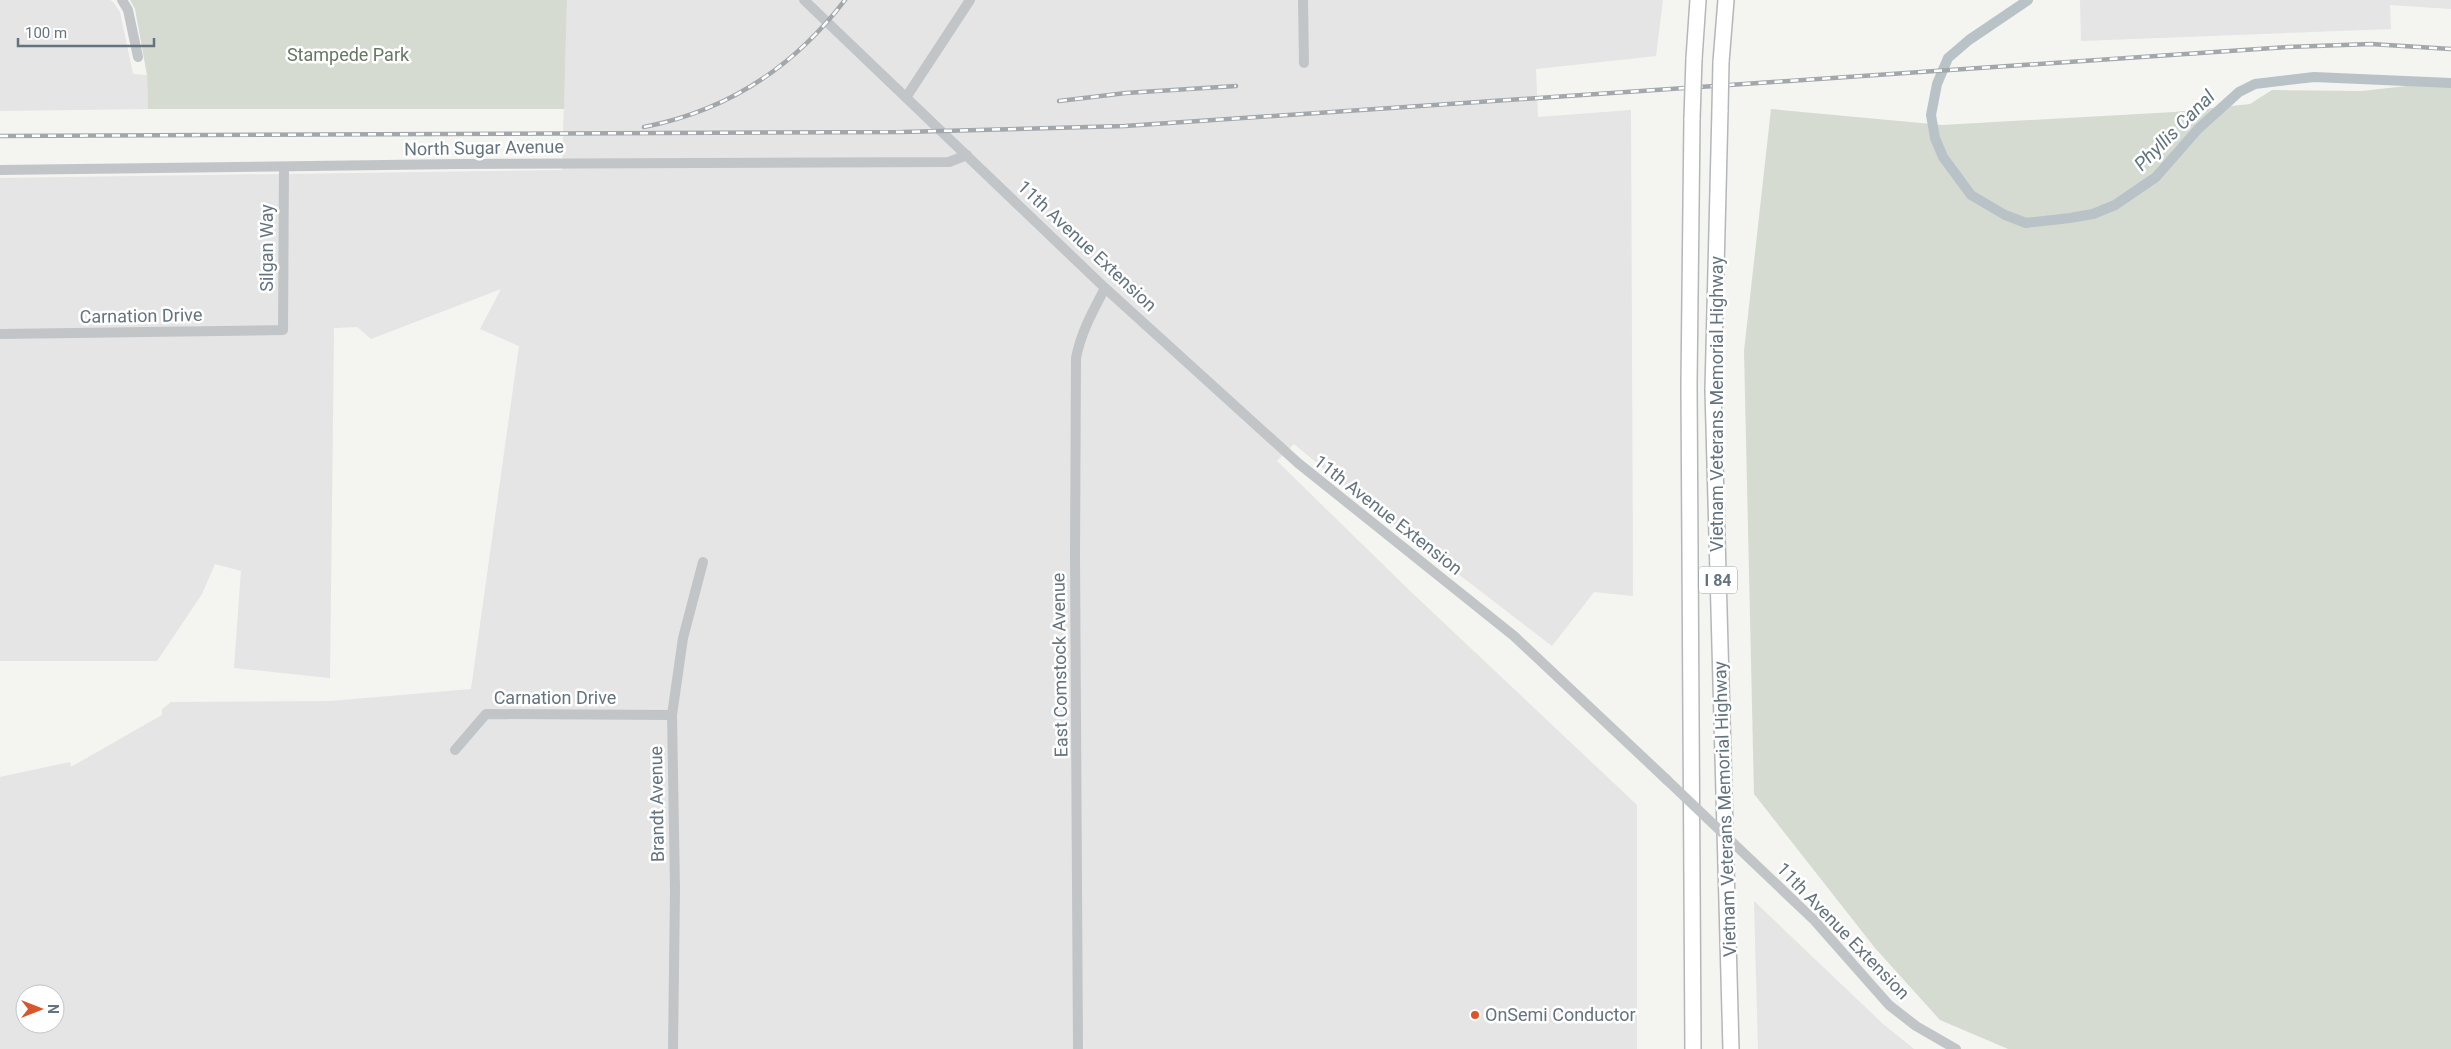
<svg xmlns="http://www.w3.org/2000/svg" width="2451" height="1049" viewBox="0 0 2451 1049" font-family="Roboto,sans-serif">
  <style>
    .built { fill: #e4e5e4; fill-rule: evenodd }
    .green { fill: #d5dbd1 }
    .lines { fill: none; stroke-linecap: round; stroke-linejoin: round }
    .canal { stroke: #b9c3c7; stroke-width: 10 }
    .highway-casing { stroke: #b4b7ba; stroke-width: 18 }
    .minor { stroke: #c2c5c8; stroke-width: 10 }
    .highway { stroke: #fff; stroke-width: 15 }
    .rail-casing { stroke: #a2a7ac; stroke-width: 4.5 }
    .rail { stroke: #fff; stroke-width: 2.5; stroke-dasharray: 8; stroke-linecap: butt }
    .highway-bridge-casing { stroke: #b4b7ba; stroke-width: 18; stroke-linecap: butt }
    .minor-bridge { stroke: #c2c5c8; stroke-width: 10 }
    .highway-bridge { stroke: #fff; stroke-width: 15 }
    .poi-dot { fill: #da562a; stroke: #fff; stroke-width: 2 }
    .labels { text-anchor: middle; stroke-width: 5; stroke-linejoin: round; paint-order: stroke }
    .shield { fill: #fff; stroke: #929da6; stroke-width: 1 }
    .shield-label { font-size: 16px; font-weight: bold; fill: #647380 }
    .park-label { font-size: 18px; fill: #677763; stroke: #fff }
    .street-label { font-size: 18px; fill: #647380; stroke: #fff }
    .poi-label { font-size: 18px; fill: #647380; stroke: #fff; text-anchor: start }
    .water-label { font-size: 19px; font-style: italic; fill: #60757d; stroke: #fff }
  </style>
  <rect width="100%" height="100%" fill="#f4f4f0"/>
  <g class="built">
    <polygon points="0,0 110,0 113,2 120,12 133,74 147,75 148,109 0,111"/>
    <path d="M567,0H1663L1656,56L1536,69L1538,117L1631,110L1633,596L1594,592L1552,646L1359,498L1294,444L1277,461L1408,589L1637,805V1049H0V777L70,762L71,767L162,715V709L171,702L331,701L471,689L519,346L480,329L501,289L371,339L357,327L334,328L330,678L234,668L241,571L215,564L202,594L157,661H0V178L562,170ZM25,994H55V1024H25Z"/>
    <polygon points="2080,0 2451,0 2451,9 2390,5 2391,29 2081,41"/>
    <polygon points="1754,901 1883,1024 1914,1049 1758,1049"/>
  </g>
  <g class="green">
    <polygon points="130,0 567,0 564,109 148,109 147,75 135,9"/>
    <polygon points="2451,81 2451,1049 2008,1049 1940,1020 1875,948 1754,794 1744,351 1771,109 1942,125 2174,112 2250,104 2272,90 2362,91"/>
  </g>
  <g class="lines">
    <polyline class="canal" points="2028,0 1969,40 1948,58 1937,84 1931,115 1935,138 1943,157 1971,195 2005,215 2026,223 2070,218 2093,214 2115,205 2156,177 2198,129 2239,92 2255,84 2314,77 2451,83"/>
    <defs>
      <g id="highway">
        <polyline points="1694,59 1698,0"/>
        <polyline points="1721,62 1726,0"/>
        <polyline points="1720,110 1713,390 1731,1049"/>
        <polyline points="1692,118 1689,385 1693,1049"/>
      </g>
    </defs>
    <use href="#highway" class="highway-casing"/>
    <g class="minor">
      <polyline points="122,0 128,10 138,57"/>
      <polyline points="804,0 1105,288 1298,463 1514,636 1667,780"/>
      <polyline points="1303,0 1304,63"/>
      <polyline points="907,96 970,0"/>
      <polyline points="0,170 459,164 949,162 967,155"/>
      <polyline points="0,334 283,330 284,167"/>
      <polyline points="455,750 486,714 672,715"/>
      <polyline points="1752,861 1814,920 1889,1005 1916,1026 1956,1049"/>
      <polyline points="673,1049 675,889 672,715 683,638 703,562"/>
      <path d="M1078,1049L1075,557L1076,358C1081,332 1093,311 1105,288"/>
    </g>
    <use href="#highway" class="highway"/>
    <defs>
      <g id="rail">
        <polyline points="1059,101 1126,93 1236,86"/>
        <path d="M644,127C727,111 794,67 845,0"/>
        <polyline points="0,136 902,132 1125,126 2288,47 2371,44 2451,49"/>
      </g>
    </defs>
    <use href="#rail" class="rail-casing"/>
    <use href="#rail" class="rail"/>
    <defs>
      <g id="highway-bridge">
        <polyline points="1720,110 1721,62"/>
        <polyline points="1692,118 1694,59"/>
      </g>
    </defs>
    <use href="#highway-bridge" class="highway-bridge-casing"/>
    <polyline class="minor-bridge" points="1667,780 1752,861"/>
    <use href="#highway-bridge" class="highway-bridge"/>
  </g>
  <circle class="poi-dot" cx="1475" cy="1015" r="5"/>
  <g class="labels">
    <rect class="shield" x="1699" y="566.5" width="38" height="27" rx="4"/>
    <g class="shield-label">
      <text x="1718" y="586">I 84</text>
    </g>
    <g class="park-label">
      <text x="348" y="61">Stampede Park</text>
    </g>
    <g class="street-label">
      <text transform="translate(484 148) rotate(-1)" y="6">North Sugar Avenue</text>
      <text transform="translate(1087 246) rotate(43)" y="6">11th Avenue Extension</text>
      <text transform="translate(267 248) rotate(-90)" y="6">Silgan Way</text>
      <text transform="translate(141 316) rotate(-1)" y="6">Carnation Drive</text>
      <text transform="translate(1717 404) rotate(-90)" y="6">Vietnam Veterans Memorial Highway</text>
      <text transform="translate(1388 515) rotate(38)" y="6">11th Avenue Extension</text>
      <text transform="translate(1060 665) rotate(-91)" y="6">East Comstock Avenue</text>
      <text x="555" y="704">Carnation Drive</text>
      <text transform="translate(657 804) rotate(-91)" y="6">Brandt Avenue</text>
      <text transform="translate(1725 809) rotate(-92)" y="6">Vietnam Veterans Memorial Highway</text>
      <text transform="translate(1843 931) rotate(46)" y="6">11th Avenue Extension</text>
    </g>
    <g class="poi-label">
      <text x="1485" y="1021">OnSemi Conductor</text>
    </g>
    <g class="water-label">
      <text transform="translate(2174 130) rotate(-45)" y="7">Phyllis Canal</text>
    </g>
  </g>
  <g transform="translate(40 1009) rotate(90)"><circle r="24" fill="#ffffff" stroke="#c1c7cc"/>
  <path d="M0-4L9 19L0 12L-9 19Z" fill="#da562a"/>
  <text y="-8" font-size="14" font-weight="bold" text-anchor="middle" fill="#647380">N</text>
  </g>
  <path d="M18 38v8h136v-8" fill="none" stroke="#647380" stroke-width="2.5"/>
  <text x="25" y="38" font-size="15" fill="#647380" stroke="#ffffff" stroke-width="4" paint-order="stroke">100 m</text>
</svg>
